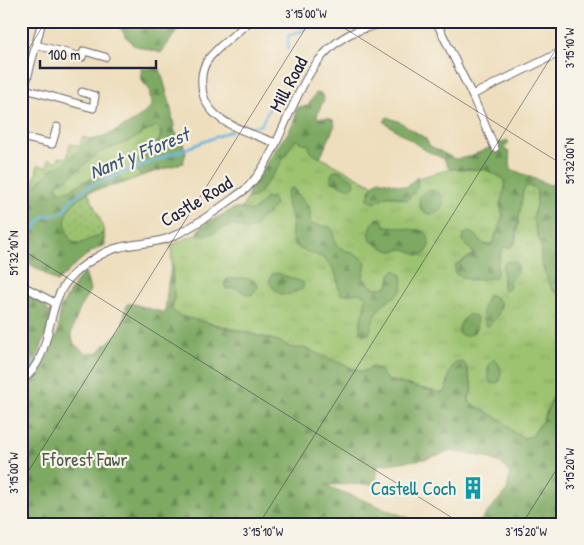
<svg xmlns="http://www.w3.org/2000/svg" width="584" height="545" viewBox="0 0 584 545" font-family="'Patrick Hand',sans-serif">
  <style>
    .grass { fill: url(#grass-tufts); stroke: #5f7255 }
    .forest { fill: url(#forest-firs); stroke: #50664e }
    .garden { fill: url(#garden-dots); stroke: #5f7255 }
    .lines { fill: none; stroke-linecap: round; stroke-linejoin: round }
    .stream { stroke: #67b5e1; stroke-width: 2.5 }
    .minor-casing { stroke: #696468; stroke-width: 9 }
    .primary-casing { stroke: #696468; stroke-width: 13 }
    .minor { stroke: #fff; stroke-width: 7 }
    .primary { stroke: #febc70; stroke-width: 11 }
    .ticks { fill: none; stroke: #22223b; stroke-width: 1; stroke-opacity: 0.45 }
    .labels { text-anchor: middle; stroke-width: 4.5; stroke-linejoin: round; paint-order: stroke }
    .street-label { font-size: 19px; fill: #22223b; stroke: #f7f3e8 }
    .park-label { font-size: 19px; fill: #4d5a4d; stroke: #f7f3e8 }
    .culture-label { font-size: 19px; fill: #0d838f; stroke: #f7f3e8; text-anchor: end }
    .water-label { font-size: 20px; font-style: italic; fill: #3a5575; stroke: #f7f3e8 }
    .neatline { fill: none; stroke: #22223b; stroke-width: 2 }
    .ticks-label { font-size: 12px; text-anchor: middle; fill: #22223b }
  </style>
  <defs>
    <pattern id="grass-tufts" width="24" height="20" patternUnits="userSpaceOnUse" patternTransform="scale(1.25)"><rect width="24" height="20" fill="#9cc36f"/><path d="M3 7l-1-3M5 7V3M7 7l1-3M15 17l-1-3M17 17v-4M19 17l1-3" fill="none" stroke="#86a761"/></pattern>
    <pattern id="forest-firs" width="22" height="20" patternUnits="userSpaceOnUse" patternTransform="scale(1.25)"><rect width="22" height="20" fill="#7da962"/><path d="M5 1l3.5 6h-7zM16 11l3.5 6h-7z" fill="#668952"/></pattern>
    <pattern id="garden-dots" width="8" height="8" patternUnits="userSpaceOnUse" patternTransform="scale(1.25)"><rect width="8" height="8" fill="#9cc36f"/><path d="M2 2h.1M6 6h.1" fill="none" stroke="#86a761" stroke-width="1.8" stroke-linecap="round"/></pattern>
  </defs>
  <rect width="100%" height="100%" fill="#f7f3e8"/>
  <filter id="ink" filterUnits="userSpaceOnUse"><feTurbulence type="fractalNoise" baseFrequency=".02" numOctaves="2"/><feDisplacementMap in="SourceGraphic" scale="10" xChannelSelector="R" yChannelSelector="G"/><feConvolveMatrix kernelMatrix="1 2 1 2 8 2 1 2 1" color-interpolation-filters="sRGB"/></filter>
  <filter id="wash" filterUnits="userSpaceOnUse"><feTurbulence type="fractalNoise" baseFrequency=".0096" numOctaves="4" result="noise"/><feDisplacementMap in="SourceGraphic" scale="20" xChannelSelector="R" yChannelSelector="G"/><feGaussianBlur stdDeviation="1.12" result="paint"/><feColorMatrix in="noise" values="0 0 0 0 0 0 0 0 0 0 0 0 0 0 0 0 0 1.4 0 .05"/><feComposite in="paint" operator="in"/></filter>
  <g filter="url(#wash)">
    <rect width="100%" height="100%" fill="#eedebd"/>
    <g class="grass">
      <path d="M156,126L161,130C162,149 138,151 134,167L141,176L124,183L115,172L84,181L72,189L63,192L56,188L58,183L70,177L98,153L127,142Z"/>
      <polygon points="82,137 94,140 85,143 64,164 51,170 21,201 21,195 33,185 38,165 47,167 49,159 57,162 59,157 67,158 70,144 80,146"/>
      <path d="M296,139L310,145V152L373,185L369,192L379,201C388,193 392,196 402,199L417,188L418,178L450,169H484L501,177L504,181L505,189L500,204L503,215L493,243C484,247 480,243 476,235L465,244L472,251L473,255L463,260L469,280L477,279L496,269L503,247H511L515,243L523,191L526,186L533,187L537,191V199L533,219L542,250L541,259L543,268L548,277L551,286L556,293L563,294V374L543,420L532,436L524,438L514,433L503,421L469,402V396L473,389L466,366L450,371L446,391L441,393L387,380L373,367L362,372L291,348L278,341L215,324L185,318L177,315L172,309L174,299L171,245L197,234L198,236L232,225L246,229L255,227L259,218L269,214L259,205C254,213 249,212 241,209L248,198L255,197C267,183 278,169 287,153C290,148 291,144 296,139Z"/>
    </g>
    <g class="forest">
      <polygon points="115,21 174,21 180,27 161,53 133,45"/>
      <path d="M141,69H160L170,103L175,132L183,143L186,153L183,163L141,176L134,167C138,151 162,149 161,131L156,126L127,142L98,153L70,177L58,183L56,188L63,192L72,189L84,181L116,172L124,183L88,192L67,210L95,238L104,233L105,245C85,253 73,267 57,282L21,258V201L51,170L64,164L85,143L116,131L137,119L150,108L151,101L149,89L142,81Z"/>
      <path d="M316,93L322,94L324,97C323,105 317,111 317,118H328L333,120L335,125L320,158L310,152L309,145L296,140C291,144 290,148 287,153C278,169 267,184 255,197L248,198V193L280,143L287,134L295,120L296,110L299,107L308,106Z"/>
      <path d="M387,117L400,122L425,138L430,146L455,159L471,156L507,140L509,143L504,148L509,152L511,169L550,185L563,180V294L552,290L543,268L541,259L542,250L533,219L537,199V191L533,187L526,186L523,191L515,243L511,247H503L497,265V275L494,278C480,279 466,283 455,273V265L473,255L472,251L462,241L463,235L468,232L473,233C481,239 481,248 493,243L503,215L500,204L505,189L504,181L501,177L484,169H450L448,167L444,159L425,150L384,122Z"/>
      <polygon points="339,170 354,180 355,185 352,188 347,188 331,181 331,176 333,172"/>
      <polygon points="417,177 418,178 417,188 407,200 390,195 384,197 375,203 367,199 373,185 379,180 406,187"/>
      <path d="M293,188L310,209V221L311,224L330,227L333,230L335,244C344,252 357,252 366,262L363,278C370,288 376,290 388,286L390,274L395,270L402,275C406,299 391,294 380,308C374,316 372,325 369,334L363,335L360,332C358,318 368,307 365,295L358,293L341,295C336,284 339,274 329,263C320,252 299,254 293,242C289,233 295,223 291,215C287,206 284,198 289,189Z"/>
      <circle cx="431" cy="202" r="12"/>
      <path d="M272,197L275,204C272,212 268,212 261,217C258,220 258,224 255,227C248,233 236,223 227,226C216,230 210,237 198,236V230L202,226L235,208C256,211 251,215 266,198Z"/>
      <path d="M381,218L385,226C393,226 399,227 407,229C412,230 418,229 423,231C431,234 432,254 421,255C415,256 410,249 403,249C399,249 396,251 392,251C384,250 378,244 371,241C368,234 371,224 376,219Z"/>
      <path d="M510,261L516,262C521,270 515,275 509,281L510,287L508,290H504L503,288V266L505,262Z"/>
      <polygon points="172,263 174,299 172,309 177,315 278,341 291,348 304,348 362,372 373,367 379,369 387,380 441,393 446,391 450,371 455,363 463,362 466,366 473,389 469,396 469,402 503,421 514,433 524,438 532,436 543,420 563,374 563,524 452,524 479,522 507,490 510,474 501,463 485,457 452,451 425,459 378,465 376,484 325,485 424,524 21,524 21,292 44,305 52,316 33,371 39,373 52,348 58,332 60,309 75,283 85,272 90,290 81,306 71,333 74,344 85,353 97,353 121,329 127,304 134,304 165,313 168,283"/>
      <path d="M277,273L302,282L304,285L302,289C285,295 281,300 269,282L272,274Z"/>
      <path d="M244,278C251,279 256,280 258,286L252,295L246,294L237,288L226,289L224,283L227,279Z"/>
      <path d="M490,295C509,302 499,315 489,326H486C479,318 484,305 487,296Z"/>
      <path d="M468,315H473L477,317L476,329L473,333L465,336L459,334C458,326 462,320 468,315Z"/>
      <path d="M494,359C501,364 502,373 500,381L494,384L490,382C486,373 487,365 494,359Z"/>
    </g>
    <path class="garden" d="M88,192L101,221L104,233L79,244L71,241C59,216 67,207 88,192Z"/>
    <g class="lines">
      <g class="stream">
        <polyline points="288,49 288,36 302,31 313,21"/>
        <polyline points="250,127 261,125 273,101"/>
        <polyline points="21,247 43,217 62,213 72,199 90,186 231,131"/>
      </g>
    </g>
  </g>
  <g filter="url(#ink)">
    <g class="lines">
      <defs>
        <g id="minor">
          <path d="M250,21C237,33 221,44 210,57C203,65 201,76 202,86C203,122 248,132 276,143"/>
          <polyline points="436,21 472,95 495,148"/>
          <polyline points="36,45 82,57 84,51 105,57"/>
          <polyline points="25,89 93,108 95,96 82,92"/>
          <polyline points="472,95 563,51"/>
          <polyline points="21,102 42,21"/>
          <polyline points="21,137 52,144 57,127"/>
          <polyline points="21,285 55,303"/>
          <path d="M21,382C57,352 42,309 70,278C80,266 105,250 121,247C137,243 153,244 169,238C197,226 222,206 246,189C289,146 292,64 350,34C362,28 377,25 390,21"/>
        </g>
        <polyline id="primary" points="560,21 563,27"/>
      </defs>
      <use href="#minor" class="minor-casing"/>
      <use href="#primary" class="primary-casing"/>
      <use href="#minor" class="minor"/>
      <use href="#primary" class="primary"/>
    </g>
  </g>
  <path class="ticks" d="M333,21L563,165M21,61L46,21M21,249L462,524M21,483L310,21M259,524L563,38M522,524L563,459"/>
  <defs>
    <symbol id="building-bare" viewBox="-9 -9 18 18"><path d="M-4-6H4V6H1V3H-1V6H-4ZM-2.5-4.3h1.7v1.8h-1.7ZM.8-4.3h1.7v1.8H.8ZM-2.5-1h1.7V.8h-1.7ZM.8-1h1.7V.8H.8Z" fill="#0f9aa8" stroke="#f7f3e8" stroke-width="2.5" paint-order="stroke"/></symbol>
  </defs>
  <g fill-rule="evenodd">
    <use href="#building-bare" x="457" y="472" width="32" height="32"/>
  </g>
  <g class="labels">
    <g class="street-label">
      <text transform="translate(288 84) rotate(-62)" y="7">Mill Road</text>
      <text transform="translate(196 201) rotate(-31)" y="7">Castle Road</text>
    </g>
    <g class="park-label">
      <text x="85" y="466">Fforest Fawr</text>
    </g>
    <g class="culture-label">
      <text x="456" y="495">Castell Coch</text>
    </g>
    <g class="water-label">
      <text transform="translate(139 153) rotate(-22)" y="7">Nant y Fforest</text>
    </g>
  </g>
  <rect width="584" height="545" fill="none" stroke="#f7f3e8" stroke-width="55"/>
  <path d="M40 60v8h116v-8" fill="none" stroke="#22223b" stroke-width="2.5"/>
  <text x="48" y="60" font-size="15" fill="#22223b" stroke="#f7f3e8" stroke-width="4" paint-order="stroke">100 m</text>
  <rect x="28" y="28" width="528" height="490" class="neatline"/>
  <g class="ticks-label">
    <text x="306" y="18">3°15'00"W</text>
    <text transform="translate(570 48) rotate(-90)" y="4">3°15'10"W</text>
    <text transform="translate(570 161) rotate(-90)" y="4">51°32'00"N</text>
    <text transform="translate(14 253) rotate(-90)" y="4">51°32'10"N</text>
    <text transform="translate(570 469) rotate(-90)" y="4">3°15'20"W</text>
    <text transform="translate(14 473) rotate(-90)" y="4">3°15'00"W</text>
    <text x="263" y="536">3°15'10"W</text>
    <text x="526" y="536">3°15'20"W</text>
  </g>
</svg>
